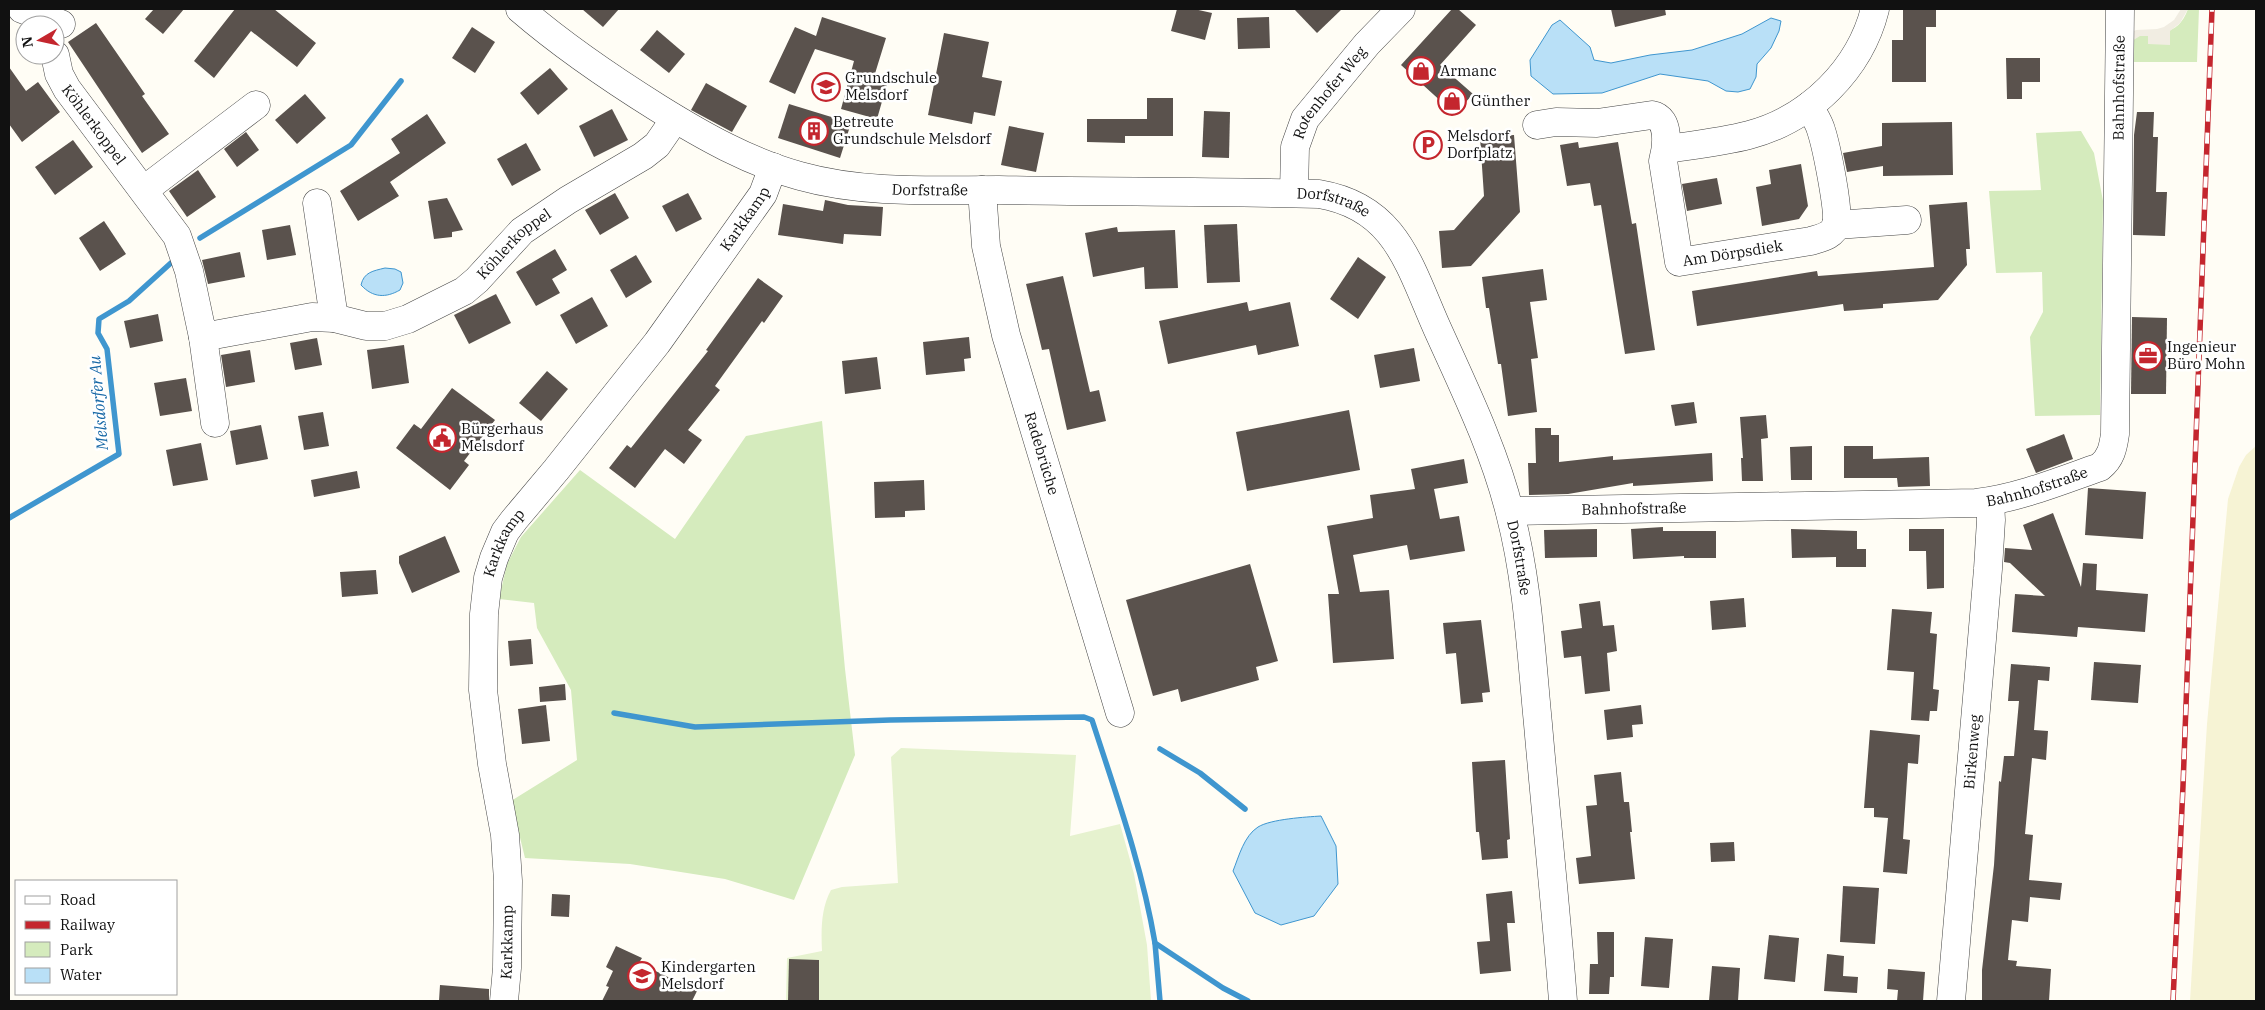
<svg xmlns="http://www.w3.org/2000/svg" width="2265" height="1010" viewBox="0 0 2265 1010" font-family="'IBM Plex Serif',serif">
  <style>
    .farmland { fill: #f6f3d4 }
    .green { fill: #d5ebbd }
    .pitch { fill: #e6f2cf }
    .plaza { fill: #f1ede2 }
    .water { fill: #b9e0f7; stroke: #3f96cf }
    .lines { fill: none; stroke-linecap: round; stroke-linejoin: round }
    .stream { stroke: #3f96cf; stroke-width: 5.5 }
    .building { fill: #5a524d }
    .minor-casing { stroke: #444; stroke-width: 29 }
    .minor { stroke: #fff; stroke-width: 28 }
    .rail-casing { stroke: #c4262e; stroke-width: 5.5 }
    .rail { stroke: #fff; stroke-width: 4; stroke-dasharray: 11; stroke-linecap: butt }
    .labels { text-anchor: middle; stroke-width: 5; stroke-linejoin: round; paint-order: stroke }
    .poi-label { font-size: 15px; fill: #111; stroke: #fff; text-anchor: start }
    .street-label { font-size: 15px; fill: #111; stroke: #fff }
    .water-label { font-size: 16px; font-style: italic; fill: #1768a6; stroke: #fff }
  </style>
  <rect width="100%" height="100%" fill="#fffdf5"/>
  <polygon class="farmland" points="2256,446 2256,1001 2190,1001 2207,724 2228,499 2239,467 2246,455"/>
  <g class="green">
    <path d="M2188,9H2199L2197,62H2124L2132,41L2136,37C2158,29 2177,39 2188,9Z"/>
    <polygon points="2081,131 2094,153 2103,201 2100,415 2035,416 2030,337 2043,312 2042,272 1996,273 1989,191 2041,190 2036,133"/>
    <polygon points="822,421 845,669 855,755 794,900 725,879 630,864 525,858 511,801 577,760 571,690 537,628 534,603 499,599 507,564 521,537 580,470 675,539 746,436"/>
  </g>
  <path class="pitch" d="M901,748L1076,755L1070,836L1120,824L1134,874L1147,945L1151,1001H786L787,958L822,951C821,930 821,908 831,890L842,887L898,883L891,757Z"/>
  <polygon class="plaza" points="2181,9 2188,9 2180,23 2170,31 2170,45 2148,44 2148,36 2140,36 2132,41 2132,32 2136,30 2157,29 2164,27 2174,20"/>
  <g class="water">
    <polygon points="1771,18 1781,21 1779,31 1771,48 1757,64 1756,77 1750,89 1738,92 1726,91 1708,81 1660,74 1602,93 1553,94 1531,76 1530,60 1552,25 1560,20 1590,47 1594,60 1611,63 1650,55 1692,50 1742,34"/>
    <path d="M385,268L395,269L401,272L403,283L400,290C386,298 373,298 361,285C364,272 373,271 385,268Z"/>
    <path d="M1321,816L1336,846L1338,884L1314,916L1281,925L1255,913L1233,871C1239,856 1244,836 1258,827C1271,819 1306,817 1321,816Z"/>
  </g>
  <g class="lines">
    <g class="stream">
      <polyline points="200,238 351,145 401,81"/>
      <polyline points="9,518 119,454 107,349 98,333 99,319 129,301 172,262"/>
      <path d="M614,713L695,727L890,720L1084,717L1092,720C1116,794 1142,866 1155,943L1223,988L1248,1001"/>
      <polyline points="1160,749 1200,773 1245,809"/>
      <polyline points="1155,943 1160,1001"/>
    </g>
  </g>
  <g class="building">
    <polygon points="154,9 184,9 163,34 145,19"/>
    <polygon points="235,9 274,9 316,43 297,67 251,31 214,78 194,61"/>
    <polygon points="582,9 619,9 603,27"/>
    <polygon points="1177,9 1194,9 1212,13 1205,40 1171,31"/>
    <polygon points="1294,9 1342,9 1317,33"/>
    <polygon points="1452,9 1458,9 1476,25 1440,65 1473,94 1455,114 1401,65"/>
    <polygon points="1611,9 1665,9 1666,15 1615,27"/>
    <polygon points="1903,9 1936,9 1936,27 1926,27 1926,82 1892,82 1892,40 1903,40"/>
    <polygon points="822,17 886,38 873,80 887,84 877,119 841,109 854,61 815,49 795,94 769,82 795,27 816,36"/>
    <polygon points="1269,17 1270,48 1238,49 1237,18"/>
    <polygon points="96,23 145,94 142,96 169,134 142,153 68,42"/>
    <polygon points="472,27 495,42 475,73 452,58"/>
    <polygon points="657,30 685,54 669,73 640,50"/>
    <polygon points="944,33 989,42 982,77 1002,81 995,116 974,112 972,124 928,115"/>
    <polygon points="2006,58 2040,58 2040,82 2022,82 2022,99 2007,99"/>
    <polygon points="9,67 26,91 38,82 60,112 22,142 9,124"/>
    <polygon points="550,68 568,89 538,115 520,93"/>
    <polygon points="706,83 747,106 732,132 691,110"/>
    <polygon points="305,94 326,118 297,144 275,120"/>
    <polygon points="1147,98 1173,98 1173,136 1125,136 1125,143 1087,142 1087,119 1147,119"/>
    <polygon points="789,104 851,123 840,158 778,138"/>
    <polygon points="612,109 628,140 594,157 579,126"/>
    <polygon points="1204,111 1230,112 1229,158 1202,157"/>
    <polygon points="2137,112 2154,112 2153,137 2158,137 2156,192 2167,192 2165,236 2133,235 2134,135"/>
    <polygon points="427,114 446,143 390,182 399,196 358,221 340,191 400,153 391,139"/>
    <polygon points="1952,122 1953,175 1883,176 1883,166 1847,172 1843,153 1882,146 1882,123"/>
    <polygon points="1009,126 1044,133 1036,172 1001,165"/>
    <polygon points="246,132 259,150 237,167 224,149"/>
    <polygon points="1514,135 1520,212 1471,266 1442,268 1439,231 1454,230 1484,196 1480,137"/>
    <polygon points="73,140 93,167 55,195 35,167"/>
    <polygon points="1578,142 1579,148 1618,142 1632,224 1636,223 1655,350 1625,354 1601,205 1594,206 1590,183 1567,186 1560,145"/>
    <polygon points="526,143 541,170 512,186 497,159"/>
    <polygon points="1801,164 1808,206 1799,219 1762,226 1756,187 1771,184 1769,170"/>
    <polygon points="198,170 216,197 187,217 169,191"/>
    <polygon points="1717,178 1722,204 1687,211 1682,184"/>
    <polygon points="615,193 629,218 600,235 585,210"/>
    <polygon points="688,193 702,219 676,232 662,206"/>
    <polygon points="447,198 463,230 452,232 452,237 434,239 428,201"/>
    <polygon points="825,200 848,205 883,207 881,236 844,234 843,244 778,235 783,204 823,211"/>
    <polygon points="1967,202 1970,249 1966,249 1967,265 1938,300 1883,304 1883,308 1844,311 1843,304 1697,326 1692,291 1817,271 1818,276 1934,267 1929,205"/>
    <polygon points="104,221 126,254 100,271 79,238"/>
    <polygon points="1237,224 1240,282 1207,283 1204,225"/>
    <polygon points="290,225 296,255 267,260 262,230"/>
    <polygon points="1117,227 1118,232 1175,230 1178,288 1145,289 1144,267 1093,277 1085,233"/>
    <polygon points="555,249 567,270 552,279 560,293 536,306 516,272"/>
    <polygon points="240,252 245,277 208,284 202,260"/>
    <polygon points="636,255 652,282 626,298 610,270"/>
    <polygon points="1358,257 1386,277 1358,319 1330,299"/>
    <polygon points="1543,269 1547,300 1530,302 1538,358 1531,359 1537,412 1508,416 1501,364 1498,364 1489,308 1486,308 1482,277"/>
    <polygon points="1063,276 1090,392 1099,390 1106,421 1067,430 1049,349 1042,350 1026,284"/>
    <polygon points="758,278 783,296 764,323 762,321 715,386 720,390 688,430 702,440 684,464 665,449 635,488 609,468 627,445 631,448 708,351 706,350"/>
    <polygon points="496,294 511,323 469,344 454,315"/>
    <polygon points="592,297 608,326 576,344 560,315"/>
    <polygon points="1247,302 1249,311 1290,302 1299,346 1258,355 1256,345 1168,364 1159,321"/>
    <polygon points="158,314 163,341 130,348 124,321"/>
    <polygon points="2132,317 2167,318 2166,394 2131,394"/>
    <polygon points="969,337 971,358 964,359 965,371 926,375 923,342"/>
    <polygon points="317,338 322,365 295,370 290,343"/>
    <polygon points="404,345 409,383 372,389 367,350"/>
    <polygon points="1414,348 1420,381 1380,388 1374,355"/>
    <polygon points="250,350 255,382 226,387 221,355"/>
    <polygon points="877,357 881,389 845,394 842,361"/>
    <polygon points="547,371 568,389 541,421 519,403"/>
    <polygon points="186,378 192,411 160,416 154,383"/>
    <polygon points="452,388 495,420 464,461 469,465 450,490 396,448 414,424 421,429"/>
    <polygon points="1694,402 1697,423 1675,426 1671,405"/>
    <polygon points="1349,410 1360,470 1247,491 1236,432"/>
    <polygon points="323,412 329,446 304,450 298,416"/>
    <polygon points="1766,415 1768,438 1761,439 1763,481 1742,481 1741,458 1743,458 1740,417"/>
    <polygon points="261,425 268,459 236,465 230,431"/>
    <polygon points="1535,428 1551,428 1551,435 1559,435 1559,462 1613,456 1613,460 1712,453 1713,481 1633,486 1633,483 1568,494 1529,495 1528,463 1536,463"/>
    <polygon points="2064,434 2073,459 2036,473 2026,449"/>
    <polygon points="201,443 208,480 173,486 166,450"/>
    <polygon points="1812,446 1812,480 1791,480 1790,447"/>
    <polygon points="1844,446 1873,446 1873,459 1929,457 1930,486 1898,487 1897,478 1844,478"/>
    <polygon points="1464,459 1468,483 1434,489 1440,519 1459,516 1465,551 1410,560 1407,545 1353,555 1360,592 1389,590 1394,659 1333,663 1328,594 1339,594 1327,526 1373,518 1370,495 1415,489 1411,469"/>
    <polygon points="357,471 360,488 314,497 311,480"/>
    <polygon points="924,480 925,510 905,511 905,517 875,518 874,482"/>
    <polygon points="2088,488 2146,492 2143,539 2085,535"/>
    <polygon points="2053,513 2081,587 2083,563 2097,564 2096,590 2148,594 2145,632 2078,627 2077,637 2012,632 2015,594 2045,596 2010,563 2004,562 2005,548 2032,550 2023,525"/>
    <polygon points="1663,527 1663,531 1716,531 1716,558 1684,558 1684,556 1633,559 1631,529"/>
    <polygon points="1597,529 1597,557 1545,558 1544,530"/>
    <polygon points="1791,529 1857,531 1857,549 1866,549 1866,567 1836,567 1836,557 1792,558"/>
    <polygon points="1909,529 1944,529 1944,588 1927,589 1926,551 1909,551"/>
    <polygon points="445,536 460,572 412,593 399,563 399,556"/>
    <polygon points="1250,564 1278,661 1256,667 1259,680 1181,702 1178,689 1153,696 1126,600"/>
    <polygon points="376,570 378,594 342,597 340,572"/>
    <polygon points="1744,598 1746,627 1712,630 1710,601"/>
    <polygon points="1600,601 1603,626 1614,625 1617,651 1607,653 1610,691 1585,694 1581,656 1564,658 1561,631 1582,628 1579,604"/>
    <polygon points="1892,609 1932,612 1930,633 1937,634 1933,689 1939,690 1937,711 1930,711 1929,721 1911,720 1914,672 1887,670"/>
    <polygon points="1481,620 1490,692 1482,693 1483,702 1461,704 1456,653 1446,654 1443,623"/>
    <polygon points="531,639 533,664 510,666 508,641"/>
    <polygon points="2094,662 2141,665 2138,703 2091,700"/>
    <polygon points="2011,664 2050,667 2049,681 2038,680 2034,730 2048,731 2046,760 2032,758 2025,834 2033,835 2029,880 2062,883 2060,900 2030,897 2028,922 2012,920 2008,960 2017,961 2016,966 2051,969 2049,1001 1982,1001 1982,970 1994,865 1999,781 2001,782 2004,756 2014,756 2019,701 2008,701"/>
    <polygon points="565,684 566,700 540,702 539,687"/>
    <polygon points="546,705 550,741 522,744 518,709"/>
    <polygon points="1641,705 1643,724 1632,725 1633,737 1607,740 1604,710"/>
    <polygon points="1870,730 1920,735 1918,764 1908,763 1903,839 1910,840 1907,874 1883,872 1888,818 1874,817 1874,808 1864,808"/>
    <polygon points="1505,760 1510,839 1507,840 1508,858 1482,860 1479,832 1476,832 1472,762"/>
    <polygon points="1621,772 1624,802 1629,802 1632,832 1630,832 1635,879 1579,884 1576,858 1591,856 1586,806 1597,805 1594,775"/>
    <polygon points="1734,842 1735,861 1711,862 1710,843"/>
    <polygon points="1843,886 1879,888 1875,944 1840,942"/>
    <polygon points="1512,891 1515,923 1507,923 1511,971 1480,974 1477,942 1490,941 1486,894"/>
    <polygon points="552,894 570,895 569,917 551,916"/>
    <polygon points="1597,932 1614,932 1614,977 1610,977 1609,994 1589,994 1590,964 1598,964"/>
    <polygon points="1769,935 1799,938 1795,982 1764,979"/>
    <polygon points="1645,937 1673,939 1669,988 1641,986"/>
    <polygon points="616,946 642,958 639,963 697,991 692,1001 602,1001 609,987 606,986 613,971 606,967"/>
    <polygon points="1827,954 1844,956 1843,976 1858,977 1857,993 1824,991"/>
    <polygon points="789,959 819,960 819,1001 788,1001"/>
    <polygon points="1712,966 1740,968 1738,1001 1709,1001"/>
    <polygon points="1888,969 1925,972 1923,1001 1897,1001 1898,990 1887,989"/>
    <polygon points="440,985 489,989 489,1001 439,1001"/>
  </g>
  <g class="lines">
    <defs>
      <g id="minor">
        <polyline points="22,9 61,24"/>
        <path id="s1" d="M520,9C563,46 610,78 658,108C703,136 749,162 800,176C864,194 933,190 999,190C1106,192 1212,191 1319,194C1396,207 1409,265 1437,328C1464,388 1494,449 1510,513C1528,582 1531,653 1538,724C1546,816 1556,909 1563,1001"/>
        <path id="s2" d="M55,55L59,74L67,89L177,236L189,271L203,337L312,317L334,318L366,326H385L408,319L464,291L477,280L522,231L568,200L643,156L657,145L675,119"/>
        <path id="s3" d="M1537,125L1556,122L1597,123L1652,115C1670,118 1667,147 1663,161L1679,262L1811,241C1820,238 1833,236 1836,225C1840,212 1826,145 1821,130C1819,122 1813,114 1809,106"/>
        <path d="M1667,149C1694,145 1722,142 1749,135C1810,119 1860,69 1875,9"/>
        <polyline points="144,190 256,105"/>
        <path id="s4" d="M982,190L986,246L1006,335L1120,713"/>
        <path id="s5" d="M1294,193L1295,147L1305,119L1367,44L1401,9"/>
        <polyline points="317,203 334,318"/>
        <polyline points="1836,225 1907,220"/>
        <polyline points="203,337 215,423"/>
        <path id="s6" d="M1510,511L1976,503C2019,498 2060,481 2100,467C2111,458 2113,448 2115,434L2120,9"/>
        <path id="s7" d="M504,1001L507,968L508,881L505,835L492,764L483,690L484,614L488,578L494,558L505,532L514,520L556,470L657,343L763,194L773,167"/>
        <path id="s8" d="M1951,1001L1988,569L1991,520L1990,502"/>
      </g>
    </defs>
    <use href="#minor" class="minor-casing"/>
    <use href="#minor" class="minor"/>
    <defs>
      <polyline id="rail" points="2173,1001 2183,786 2212,9"/>
    </defs>
    <use href="#rail" class="rail-casing"/>
    <use href="#rail" class="rail"/>
  </g>
  <defs>
    <symbol id="shop-ring" viewBox="-11 -11 22 22"><circle r="9.5" fill="#fff" stroke="#c4262e" stroke-width="1.5"/><path d="M-5-2.5h2.3a2.7 3.5 0 0 1 5.4 0H5L5.5 6h-11ZM-1.5-2.5h3a1.5 2.3 0 0 0-3 0Z" fill="#c4262e"/></symbol>
    <symbol id="school-ring" viewBox="-11 -11 22 22"><circle r="9.5" fill="#fff" stroke="#c4262e" stroke-width="1.5"/><path d="M0-5L7-2L0 1L-7-2ZM-4 1L0 2.5L4 1V4Q0 6-4 4Z" fill="#c4262e"/></symbol>
    <symbol id="building-ring" viewBox="-11 -11 22 22"><circle r="9.5" fill="#fff" stroke="#c4262e" stroke-width="1.5"/><path d="M-4-6H4V6H1V3H-1V6H-4ZM-2.5-4.3h1.7v1.8h-1.7ZM.8-4.3h1.7v1.8H.8ZM-2.5-1h1.7V.8h-1.7ZM.8-1h1.7V.8H.8Z" fill="#c4262e"/></symbol>
    <symbol id="parking-ring" viewBox="-11 -11 22 22"><circle r="9.5" fill="#fff" stroke="#c4262e" stroke-width="1.5"/><path d="M-3.5-5.5H1a3.5 3.5 0 0 1 0 7H-1V5.5H-3.5ZM-1-3.4V-.6H.8a1.4 1.4 0 0 0 0-2.8Z" fill="#c4262e"/></symbol>
    <symbol id="office-ring" viewBox="-11 -11 22 22"><circle r="9.5" fill="#fff" stroke="#c4262e" stroke-width="1.5"/><path d="M-6-3h4V-5.5h4V-3h4V5H-6ZM-1-4.5V-3h2v-1.5ZM-6 0V1H6V0Z" fill="#c4262e"/></symbol>
    <symbol id="civic-ring" viewBox="-11 -11 22 22"><circle r="9.5" fill="#fff" stroke="#c4262e" stroke-width="1.5"/><path d="M-.6-6.5H3V-4.5H.6V-3L4-1V1h2V6H-6V1h2V-1L-.6-3ZM-1.2 2.5V6h2.4V2.5Z" fill="#c4262e"/></symbol>
  </defs>
  <g fill-rule="evenodd">
    <use href="#shop-ring" x="1405" y="55" width="32" height="32"/>
    <use href="#school-ring" x="810" y="71" width="32" height="32"/>
    <use href="#shop-ring" x="1436" y="85" width="32" height="32"/>
    <use href="#building-ring" x="798" y="115" width="32" height="32"/>
    <use href="#parking-ring" x="1412" y="129" width="32" height="32"/>
    <use href="#office-ring" x="2132" y="340" width="32" height="32"/>
    <use href="#civic-ring" x="426" y="422" width="32" height="32"/>
    <use href="#school-ring" x="626" y="960" width="32" height="32"/>
  </g>
  <g class="labels">
    <g class="poi-label">
      <text x="1440" y="76">Armanc</text>
      <text x="845" y="83">Grundschule<tspan x="845" dy="17">Melsdorf</tspan></text>
      <text x="1471" y="106">Günther</text>
      <text x="833" y="127">Betreute<tspan x="833" dy="17">Grundschule Melsdorf</tspan></text>
      <text x="1447" y="141">Melsdorf<tspan x="1447" dy="17">Dorfplatz</tspan></text>
      <text x="2167" y="352">Ingenieur<tspan x="2167" dy="17">Büro Mohn</tspan></text>
      <text x="461" y="434">Bürgerhaus<tspan x="461" dy="17">Melsdorf</tspan></text>
      <text x="661" y="972">Kindergarten<tspan x="661" dy="17">Melsdorf</tspan></text>
    </g>
    <g class="street-label">
      <text dy="5" stroke="none"><textPath href="#s6" startOffset="979">Bahnhofstraße</textPath></text>
      <text dy="5" stroke="none"><textPath href="#s5" startOffset="111">Rotenhofer Weg</textPath></text>
      <text dy="5" stroke="none"><textPath href="#s2" startOffset="81">Köhlerkoppel</textPath></text>
      <text dy="5" stroke="none"><textPath href="#s1" startOffset="459">Dorfstraße</textPath></text>
      <text dy="5" stroke="none"><textPath href="#s1" startOffset="864">Dorfstraße</textPath></text>
      <text dy="5" stroke="none"><textPath href="#s7" startOffset="869">Karkkamp</textPath></text>
      <text dy="5" stroke="none"><textPath href="#s2" startOffset="665">Köhlerkoppel</textPath></text>
      <text dy="5" stroke="none"><textPath href="#s3" startOffset="325">Am Dörpsdiek</textPath></text>
      <text dy="5" stroke="none"><textPath href="#s4" startOffset="271">Radebrüche</textPath></text>
      <text dy="5" stroke="none"><textPath href="#s6" startOffset="529">Bahnhofstraße</textPath></text>
      <text dy="5" stroke="none"><textPath href="#s6" startOffset="124">Bahnhofstraße</textPath></text>
      <text dy="5" stroke="none"><textPath href="#s7" startOffset="464">Karkkamp</textPath></text>
      <text dy="5" stroke="none"><textPath href="#s1" startOffset="1282">Dorfstraße</textPath></text>
      <text dy="5" stroke="none"><textPath href="#s8" startOffset="250">Birkenweg</textPath></text>
      <text dy="5" stroke="none"><textPath href="#s7" startOffset="59">Karkkamp</textPath></text>
    </g>
    <g class="water-label">
      <text transform="translate(98 403) rotate(-95)" y="6">Melsdorfer Au</text>
    </g>
  </g>
  <rect width="2265" height="1010" fill="none" stroke="#111111" stroke-width="20"/>
  <rect x="15" y="880" width="162" height="115" fill="#ffffff" stroke="#a0a0a0"/>
  <rect x="25" y="896" width="25" height="8" fill="#ffffff" stroke="#a0a0a0"/>
  <text x="60" y="905" font-size="15" fill="#111111">Road</text>
  <rect x="25" y="921" width="25" height="8" fill="#c4262e" stroke="#a0a0a0"/>
  <text x="60" y="930" font-size="15" fill="#111111">Railway</text>
  <rect x="25" y="942" width="25" height="15" fill="#d5ebbd" stroke="#a0a0a0"/>
  <text x="60" y="955" font-size="15" fill="#111111">Park</text>
  <rect x="25" y="968" width="25" height="15" fill="#b9e0f7" stroke="#a0a0a0"/>
  <text x="60" y="980" font-size="15" fill="#111111">Water</text>
  <g transform="translate(40 40) rotate(261)"><circle r="24" fill="#ffffff" stroke="#a0a0a0"/>
  <path d="M0-4L9 19L0 12L-9 19Z" fill="#c4262e"/>
  <text y="-8" font-size="14" font-weight="bold" text-anchor="middle" fill="#111111">N</text>
  </g>
</svg>
